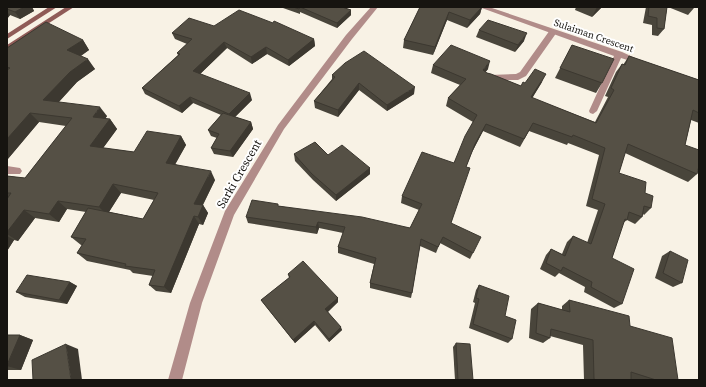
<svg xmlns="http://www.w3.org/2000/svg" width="706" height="387" viewBox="0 0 706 387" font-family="'Source Serif 4',serif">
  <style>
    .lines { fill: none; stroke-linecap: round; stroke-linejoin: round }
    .lane { fill: #b18c89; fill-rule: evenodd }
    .street { fill: #b18c89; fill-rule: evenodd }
    .secondary { fill: #8f5b57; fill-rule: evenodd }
    .wall { fill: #49453b; fill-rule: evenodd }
    .shaded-wall { fill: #3c3830 }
    .building { fill: #555045; stroke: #3c3830 }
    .labels { text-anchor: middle; stroke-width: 4; stroke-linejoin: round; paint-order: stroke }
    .far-street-label { font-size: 10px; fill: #161410; stroke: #fff }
    .street-label { font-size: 12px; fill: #161410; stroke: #fff }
  </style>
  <rect width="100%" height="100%" fill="#f8f2e5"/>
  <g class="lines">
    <g class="lane">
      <polygon points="550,30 556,30 557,32 526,76 518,80 487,80 487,76 490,75 516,74 520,72"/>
      <polygon points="7,166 20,168 22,171 20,174 7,174"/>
    </g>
    <g class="street">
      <polygon points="371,7 378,7 352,39 284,129 234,215 202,303 182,380 168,380 190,303 225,211 278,125 346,35"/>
      <polygon points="479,7 489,7 622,52 644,62 640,64 621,58 597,111 593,114 590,113 589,111 614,56"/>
    </g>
    <g class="secondary">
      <polygon points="49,7 57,7 7,39 7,34"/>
      <polygon points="66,7 74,7 7,50 7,45"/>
    </g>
  </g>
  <g class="wall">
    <polygon points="7,7 32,7 34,11 20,19 10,15 7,19"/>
    <polygon points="283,7 342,7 351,10 351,15 337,28 300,12 300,14 283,8"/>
    <polygon points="420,7 482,7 480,14 467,28 447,20 433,55 403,48 404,40"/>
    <polygon points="576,7 602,7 592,17 575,10"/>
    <polygon points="646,7 667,7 664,29 658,36 652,35 652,25 643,23"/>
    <polygon points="668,7 694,7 694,8 688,15"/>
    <polygon points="214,26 314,39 315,46 289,66 267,54 252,64 227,48 200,74 252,100 235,117 251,122 253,129 233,157 214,154 211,148 217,138 211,136 208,130 221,115 193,103 182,113 145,94 142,88 178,55 177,53 187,44 175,39 172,33"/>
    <polygon points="479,30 524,41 515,52 476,37"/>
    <path d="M83,40L89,50L81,56L95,69L77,82L59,102L107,116L105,119H110L117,129L103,148L134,152L181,136L186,145L175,164L215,180L203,205L208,213L203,225L199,224L171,293L156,291L149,285L153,276L133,273L130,270L87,261L77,253L82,245H81L71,237L86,212L67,209L59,222L35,218L18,241L14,240L7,251V176L25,178L66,126L39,122L7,160V48ZM121,193L154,200L143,219L109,212Z"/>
    <polygon points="572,45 602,83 596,93 555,78"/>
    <polygon points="629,56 699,80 699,123 691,120 685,145 697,174 688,182 625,153 619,173 645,193 651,208 644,215 643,214 642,217 635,224 627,220 623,223 612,258 622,304 614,308 584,292 585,287 559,273 555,277 540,269 546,255 551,249 562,254 567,242 573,236 587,243 598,210 586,206 599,155 568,143 567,145 529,131 520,147 483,131 472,152 466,167 451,223 473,253 470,259 440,243 436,253 420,246 412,293 411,298 370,288 370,283 374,264 338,253 338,247 343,233 319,228 317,234 248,223 246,217 279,206 410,228 419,210 401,203 402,196 454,163 473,122 446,106 448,98 460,85 431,73 433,65 488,69 485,72 487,73 521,86 525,83 542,82 532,98 595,122 608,97 605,96 616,72 622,64 623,65"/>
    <polygon points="332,75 414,94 387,111 359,90 338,117 315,108 314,101 332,79"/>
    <polygon points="294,154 328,155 370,168 370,174 336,201 313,180 295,161"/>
    <polygon points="670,251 682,283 673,287 655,278 662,256"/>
    <polygon points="288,274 338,298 338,302 328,312 342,330 329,342 315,325 295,343 264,304 261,300 289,278"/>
    <polygon points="70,282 77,286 67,304 25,297 16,292"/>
    <polygon points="479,285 505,316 512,339 508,343 469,328 475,303 473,302 476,290"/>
    <polygon points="569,300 630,326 678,380 633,380 631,379 631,380 584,380 583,345 550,336 550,338 543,343 529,338 531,309 538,303 562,310 562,306"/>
    <polygon points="7,335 20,335 33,340 21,370 7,370"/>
    <polygon points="456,343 473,380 455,380 453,347"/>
  </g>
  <g class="shaded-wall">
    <polygon points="24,7 32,7 34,11 20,19 15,12"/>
    <polygon points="482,7 480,14 467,28 470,20"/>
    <polygon points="597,7 602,7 592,17"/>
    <polygon points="351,10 351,15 337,28 337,23"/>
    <polygon points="7,12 10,15 7,19"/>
    <polygon points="449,12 447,20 433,55 435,47"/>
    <polygon points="527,33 524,41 515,52 518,45"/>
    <polygon points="314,39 315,46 289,66 288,60"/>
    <polygon points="83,40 89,50 74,60 67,50"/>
    <polygon points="224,42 227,48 196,78 193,71"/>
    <polygon points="266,47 267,54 252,64 251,57"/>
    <polygon points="88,59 95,69 77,82 52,109 43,100 70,72"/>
    <polygon points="490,61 488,69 481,78 483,70"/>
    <polygon points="546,74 542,82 528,105 531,97"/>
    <polygon points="359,83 359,90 338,117 338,110"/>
    <polygon points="415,87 414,94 387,111 387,105"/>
    <polygon points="250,93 252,100 232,120 229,114"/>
    <polygon points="190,97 193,103 182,113 179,106"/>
    <polygon points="100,107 107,116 100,126 93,117"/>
    <polygon points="30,113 39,122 7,160 7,139"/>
    <polygon points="110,119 117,129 98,155 90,146"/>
    <polygon points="251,122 253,129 233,157 230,151"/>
    <polygon points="486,124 483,131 472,152 475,144"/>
    <polygon points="181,136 186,145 171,172 166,163"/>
    <polygon points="370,168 370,174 336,201 336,195"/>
    <polygon points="211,171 215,180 199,212 194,204"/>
    <polygon points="113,184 121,193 107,215 99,207"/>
    <polygon points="58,201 67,209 59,222 49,214"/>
    <polygon points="203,205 208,213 203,225 198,217"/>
    <polygon points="24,210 35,218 18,241 7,234 7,232"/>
    <polygon points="194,216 199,224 171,293 164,287"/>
    <polygon points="318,222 319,228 317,234 316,227"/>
    <polygon points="7,236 14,240 7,251"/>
    <polygon points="70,282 77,286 67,304 59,300"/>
    <polygon points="338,298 338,302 326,313 325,309"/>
    <polygon points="314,321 315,325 295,343 293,340"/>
    <polygon points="341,327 342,330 329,342 329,339"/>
    <polygon points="20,335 33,340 21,370 7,366"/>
    <polygon points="66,344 78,349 82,380 71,380"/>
  </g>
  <g class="building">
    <polygon points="7,7 24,7 15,12 7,9"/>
    <polygon points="293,7 342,7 351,10 337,23 300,7 299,9"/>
    <polygon points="420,7 482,7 470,20 449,12 435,47 404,40"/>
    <polygon points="649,7 667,7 664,29 657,28 657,18 648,16"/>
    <polygon points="239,10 273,23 274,21 314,39 288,60 266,47 251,57 224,42 193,71 250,93 229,114 190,97 179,106 142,88 180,54 177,53 192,39 172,33 189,18 214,26"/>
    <polygon points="488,20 527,33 518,45 479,30"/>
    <polygon points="46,22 83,40 67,50 88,59 70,72 43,100 100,107 93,117 110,119 90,146 134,152 147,131 181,136 166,163 211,171 194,204 203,205 198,217 194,216 164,287 149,285 155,270 125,266 126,264 77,253 86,239 71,237 88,208 143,219 158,193 113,184 99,207 58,201 49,214 24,210 7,232 7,199 11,193 7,193 7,176 25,178 72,118 30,113 7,139 7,70 10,68 7,67 7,48"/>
    <polygon points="451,45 490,61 483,70 487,73 491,74 521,86 523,82 525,83 535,69 546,74 531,97 596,123 614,90 611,88 622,64 625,65 629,56 699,80 699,113 693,110 685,145 699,150 699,166 697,174 628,144 619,173 646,182 645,193 653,196 651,208 644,206 642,217 629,212 627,220 625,219 612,258 634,269 622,304 591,287 592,282 563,267 561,271 546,263 551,249 565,256 573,236 591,244 605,204 592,199 605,148 573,135 572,137 533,123 524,139 486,124 475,144 466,167 470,168 451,223 481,237 473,253 443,237 438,247 421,239 412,293 370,283 376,258 338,247 345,227 318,222 316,227 246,217 252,200 278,204 278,206 362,217 410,228 422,204 402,196 422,152 454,163 465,136 477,115 448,98 466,79 433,65"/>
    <polygon points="572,45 614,59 602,83 560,68"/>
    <polygon points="364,51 415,87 387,105 359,83 338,110 314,101 335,77 332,75 345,63"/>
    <polygon points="223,113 251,122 230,151 211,148 219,134 208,130"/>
    <polygon points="315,142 328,155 342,145 370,168 336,195 312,174 294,154"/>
    <polygon points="670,251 688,260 682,283 663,273"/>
    <polygon points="303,261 338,298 325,309 341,327 329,339 314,321 293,340 261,300 290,277 288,274"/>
    <polygon points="27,275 70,282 59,300 16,292"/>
    <polygon points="479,285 509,296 505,316 516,320 512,339 473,324 479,299 476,298"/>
    <polygon points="569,300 629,316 630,326 672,338 678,380 656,380 631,372 631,380 596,380 594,379 593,340 551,329 550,338 536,333 538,303 570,312"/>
    <polygon points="7,335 20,335 7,365"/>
    <polygon points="456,343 470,344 473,380 458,380"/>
    <polygon points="66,344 71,380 33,380 32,360"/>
  </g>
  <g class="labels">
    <g class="far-street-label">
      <text transform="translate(594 35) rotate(19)" y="4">Sulaiman Crescent</text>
    </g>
    <g class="street-label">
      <text transform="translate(239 174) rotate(-60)" y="4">Sarki Crescent</text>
    </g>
  </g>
  <rect width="706" height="387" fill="none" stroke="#161410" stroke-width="16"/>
</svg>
